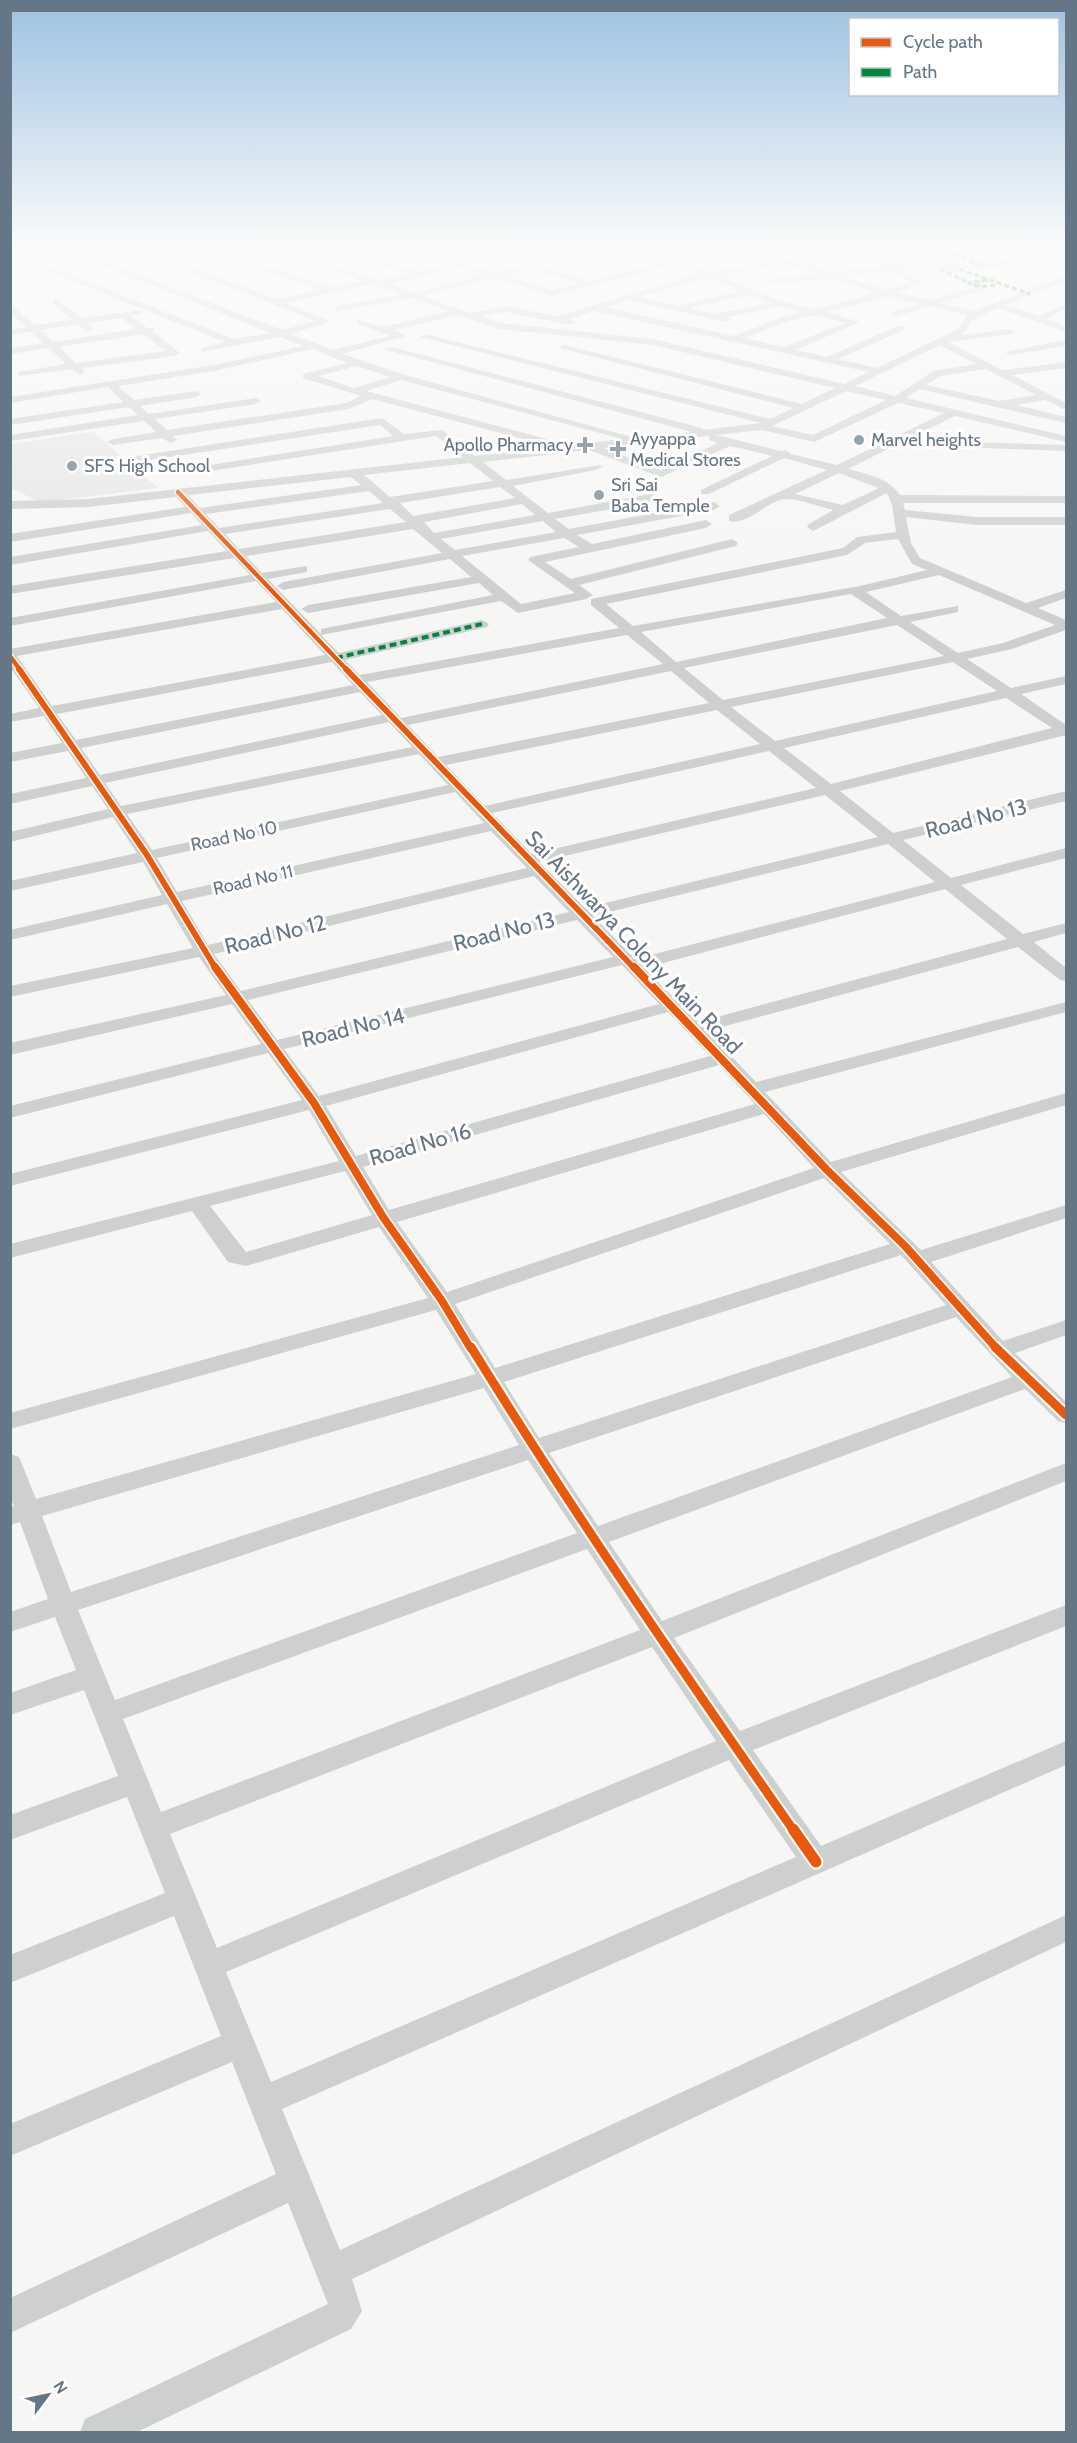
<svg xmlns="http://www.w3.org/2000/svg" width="1077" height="2443" viewBox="0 0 1077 2443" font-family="Cabin,sans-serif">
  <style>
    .built { fill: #e5e6e6 }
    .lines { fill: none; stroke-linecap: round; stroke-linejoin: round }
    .minor { fill: #ced0d0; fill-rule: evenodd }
    .quiet-far1 { stroke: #00873e; stroke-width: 3; stroke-dasharray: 5 3; stroke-linecap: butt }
    .quiet { stroke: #00873e; stroke-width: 4; stroke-dasharray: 7 4; stroke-linecap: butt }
    .cycleway-far4-casing { stroke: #fff; stroke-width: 7 }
    .cycleway-far3-casing { stroke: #fff; stroke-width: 9 }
    .cycleway-far2-casing { stroke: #fff; stroke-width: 11 }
    .cycleway-far1-casing { stroke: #fff; stroke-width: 13 }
    .cycleway-casing { stroke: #fff; stroke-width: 15 }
    .cycleway-far4 { stroke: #e8590c; stroke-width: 4.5 }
    .cycleway-far3 { stroke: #e8590c; stroke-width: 6 }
    .cycleway-far2 { stroke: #e8590c; stroke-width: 8 }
    .cycleway-far1 { stroke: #e8590c; stroke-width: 9 }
    .cycleway { stroke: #e8590c; stroke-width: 11 }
    .poi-dot { fill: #98a3ae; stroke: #fff; stroke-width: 2 }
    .labels { text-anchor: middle; stroke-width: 6; stroke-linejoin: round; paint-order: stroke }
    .far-poi-label { font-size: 18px; fill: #657687; stroke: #fff; text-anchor: start }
    .far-street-label { font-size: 18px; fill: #657687; stroke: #fff }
    .street-label { font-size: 22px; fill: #657687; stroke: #fff }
  </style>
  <rect width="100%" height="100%" fill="#f6f6f5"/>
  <polygon class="built" points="93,432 158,488 40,502 11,488 11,444"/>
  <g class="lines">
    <g class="minor">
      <path d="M61,249H73L282,330L316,321L130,249H142L277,299L321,290L252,266V262L332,287L362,281L275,249H288L379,281L407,274L339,252L338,249H348L418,272L450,265L403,249C423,249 439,259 459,262C475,264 512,249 534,249L470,265L494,272L530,263L590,281L663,262L627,249H641L710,272L768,262L737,256V252L740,251L807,263L831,272L876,266L973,264L934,249H947L984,263H987L963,249H974L998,261L1060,252L1064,255L998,268L904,271L922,283L897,293L930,300L973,288L966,285V281L997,276V280L980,284L988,285V289L941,303L974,311L1066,275V281L1006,305L1039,316L1066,304V309L1047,319L1066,326V332L998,308L972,321L962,335L1010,329L1015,332L1013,334L948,342L1002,370L1066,362V368L1012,375L1066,403V410L1045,400L1016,405L1066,417V423L919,389L906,398L1066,436V442L955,416L848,469C867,474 889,478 900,495L1066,496V503H903L905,510L977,517H1066V525H977L906,517L911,543L920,558L1026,603L1066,590V598L1038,608L1066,620V630L1012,649L967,659L1011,688L1066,676V684L1021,694L1066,725V735L840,791L893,833L1066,791V801L903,840L951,878L1066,848V858L961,885L1023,934L1066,923V933L1034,942L1066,968V981L1060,980L1018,947L707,1031L756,1082L1066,1002V1012L765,1092L831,1162L1066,1093V1105L841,1172L921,1250L1066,1205V1218L931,1262L1003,1341L1066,1320V1335L1015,1353L1066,1402V1423L1058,1421L1025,1389L609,1542L662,1621L1066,1463V1481L674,1638L740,1731L1066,1605V1626L753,1750L821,1846L1066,1741V1765L282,2109L340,2250L1066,1915V1942L352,2279L362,2311L351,2329L137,2432H80L85,2419L328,2304L288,2203L10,2333V2298L276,2174L232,2062L10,2156V2124L221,2036L174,1916L10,1983V1955L165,1893L127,1797L10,1840V1815L118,1776L84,1690L10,1715V1693L76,1670L55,1617L10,1632V1612L48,1599L20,1522L10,1525V1507L14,1506L10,1497V1454L19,1457L36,1499L476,1374L436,1310L10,1429V1413L428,1298L379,1227L246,1266L228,1262L192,1211L10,1258V1244L339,1161L309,1110L10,1186V1174L302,1100L268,1053L10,1118V1106L261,1044L232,1004L10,1055V1043L226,995L199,957L10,997V986L193,948L167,904L10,940V930L162,895L143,862L10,891V881L137,853L113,817L10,842V832L108,809L92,786L10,804V794L86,778L68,751L10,762V753L62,743L44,716L10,722V714L39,708L10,667V649L276,602L256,581L10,626V618L250,575L234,558L10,594V586L227,551L208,531L10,565V557L202,525L191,513L10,542V534L185,507L176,497L88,507L10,509V501L88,499L463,457L436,436L204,472L198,469L204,466L393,436L380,425L137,462L131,459L137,456L382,418L404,434L442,430L475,456L553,447L372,399L349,409L173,436L177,440L171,443L162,438L113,445L107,442L113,439L156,432L144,421L10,441V435L138,415L129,407L10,425V419L123,402L108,387L10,403V397L214,365L303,346L280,337L202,352V348L225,342L10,256V251L234,339L270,333ZM772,262L819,274L773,279L770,280V284L830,278L877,293L814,309L780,301L719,276L769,267ZM673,265L699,274L557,316L506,306L471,313L422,296L493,278L553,296ZM460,268L483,275L413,293L389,284ZM530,269L580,283L553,290L504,275ZM892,271L910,282L887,290L842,276ZM708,278L741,291L679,306L638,297ZM372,284L401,295L339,306L334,309L336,311L412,298L449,311L384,327L358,320V324L390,336L333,350L291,334L331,321L286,303ZM750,295L769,303L715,314L688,308ZM888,296L919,304L891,312V316L894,317L930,306L967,315L958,329L877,368L838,359L904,330V326H898L827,357L796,350L860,322L827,312ZM628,300L726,322L731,319L728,317L779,306L802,312L782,317L734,336L605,307ZM594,311L869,372L844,384L653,339L501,323L482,316L506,312L571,325L576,322L569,319ZM458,315L500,329L653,345L835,388L802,404L564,345L559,348L793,408L770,419L425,334L420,337L761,423L703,430L702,428L392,347L383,349L692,432L635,438L405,375L342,354L406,336L394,330ZM814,315L845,323L784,347L745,338L788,321ZM940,345L976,364L934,371L895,396L855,386ZM313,349L347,363L303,374V378L361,396L346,403L167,430L155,419L256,404L261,401L256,398L149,414L140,406L196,397L201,394L196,391L134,400L118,386L214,371ZM357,366L390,377L354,388L318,376ZM986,369L1036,395L999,401L926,385L941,376ZM401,380L622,439L563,446L562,443L366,391ZM846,391L886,400L813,435L772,426ZM898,403L944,413L837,465L791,454L786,450L781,451L716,435L762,430L814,442ZM709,436V440L718,443L661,470L604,448ZM730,446L772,456L701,490V494H709L784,458L827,470L729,515V521C750,525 767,500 786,499C801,499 820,507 833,510L809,524L807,527L813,531L887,493L892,505L896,532L857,537L843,548L591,599V605L619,628L360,675L345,660L487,627L489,624L482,620L339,653L321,635L501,601L518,613L586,599L593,595L579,585L736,546L738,543L732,539L571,579L545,562L706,528L712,524L706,520L592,544L577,535L714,510L720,506L714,502L569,529L555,519L651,502L657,498L651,494L548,513L513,486L596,470L602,467L600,465L506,480L483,462L589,450L661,477ZM470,463L493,481L390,497L364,475ZM839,473L879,488L843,505L795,494ZM351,477L361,485L200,508L188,495ZM500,487L515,498L413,516L400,503ZM369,491L383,503L219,528L206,514ZM522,504L535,515L434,533L424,522ZM390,509L406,522L239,549L225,534ZM543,521L556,532L455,550L441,539ZM413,529L442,553L283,582L277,586L283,590L450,559L471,577L308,605L301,609L308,613L479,583L493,595L326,628L321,629V634L268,579L307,572V566L262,573L246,556ZM564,538L579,547L530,557L528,560L575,593L521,604L462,556ZM898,539L912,564L927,570L860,586L633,626L606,604L847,555L865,543ZM939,575L1055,625L1003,643L958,653L910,622L958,612V606L901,616L866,592ZM851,594L887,618L676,662L641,632ZM282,609L325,655L52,706L17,656ZM897,625L944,656L723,700L684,668ZM627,635L663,664L401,718L367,682ZM332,662L353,685L76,740L57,714ZM953,662L997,691L775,741L731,707ZM671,671L709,703L438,757L408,725ZM360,692L382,715L100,775L81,748ZM1006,698L1052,728L831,784L784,748ZM717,710L760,744L485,806L446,765ZM389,722L412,747L121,806L105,783ZM769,751L816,788L532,854L492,813ZM419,754L448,785L152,850L127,814ZM455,792L484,823L177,892L157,858ZM825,795L878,837L585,908L539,862ZM491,831L527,868L208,945L182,901ZM888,844L935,882L635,959L593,916ZM534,876L569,912L241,991L214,954ZM945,889L1007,939L698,1022L644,968ZM577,920L613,957L277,1040L248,1000ZM622,965L659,1004L319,1096L284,1049ZM668,1012L710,1056L356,1156L326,1106ZM719,1065L755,1104L389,1210L363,1167ZM764,1114L814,1168L447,1292L397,1222ZM345,1171L372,1215L246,1252L210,1206ZM824,1178L890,1244L495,1368L455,1304ZM901,1255L946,1305L539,1438L504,1382ZM956,1317L1012,1377L598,1526L549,1453ZM484,1388L519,1445L71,1592L42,1516ZM528,1460L577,1533L115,1700L78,1610ZM587,1549L640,1630L161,1812L123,1719ZM652,1647L716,1741L217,1948L170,1834ZM729,1760L796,1857L271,2082L226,1972Z"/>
      <polygon points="269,249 272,254 213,265 209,262"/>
      <polygon points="610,249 626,249 591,259 587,256"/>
      <polygon points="676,249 690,249 722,260 718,263"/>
      <polygon points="857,249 882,249 922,260 910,264 871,251 827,262 823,259"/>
      <path d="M56,298L81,318L142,310V314L131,316L147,328H154L153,332L180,353L175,356L82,368L85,372L80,375L72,369L19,376V372L66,364L49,348L10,354V348L43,343L31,332L10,335V329L26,327L10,313V304L35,325L72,320L53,303V299ZM121,318L137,329L53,342L41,330L77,324L88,332L93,329L87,323ZM143,334L166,351L76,363L59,347Z"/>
      <polygon points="1066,340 1066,346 1010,355 1005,352"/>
      <polygon points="937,441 1066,445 1066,451 933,446 931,444"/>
    </g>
    <g class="quiet-far1">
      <polyline points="947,252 984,266"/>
      <polyline points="940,269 969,283"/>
      <polyline points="959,269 1030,294"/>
      <polyline points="987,280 969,283 981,287 997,285"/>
    </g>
    <polyline class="quiet" points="336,658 482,624"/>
    <defs>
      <g id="cycleway-far4">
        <polyline points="178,492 347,670"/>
        <polyline points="10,656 20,670"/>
      </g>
      <g id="cycleway-far3">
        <polyline points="19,669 147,855 216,969"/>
        <polyline points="346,669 635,969"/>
      </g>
      <g id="cycleway-far2">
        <polyline points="215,967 314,1103 383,1217 442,1301 471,1349"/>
        <polyline points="634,967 827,1170 905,1246 997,1349"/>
      </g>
      <g id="cycleway-far1">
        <path d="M471,1347C573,1512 683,1672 794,1831"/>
        <polyline points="995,1347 1066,1415"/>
      </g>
      <polyline id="cycleway" points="793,1829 816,1862"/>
    </defs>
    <use href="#cycleway-far4" class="cycleway-far4-casing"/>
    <use href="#cycleway-far3" class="cycleway-far3-casing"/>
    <use href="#cycleway-far2" class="cycleway-far2-casing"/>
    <use href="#cycleway-far1" class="cycleway-far1-casing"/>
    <use href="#cycleway" class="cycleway-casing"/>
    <use href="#cycleway-far4" class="cycleway-far4"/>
    <use href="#cycleway-far3" class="cycleway-far3"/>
    <use href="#cycleway-far2" class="cycleway-far2"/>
    <use href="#cycleway-far1" class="cycleway-far1"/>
    <use href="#cycleway" class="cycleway"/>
  </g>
  <linearGradient id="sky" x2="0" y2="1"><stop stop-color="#9ec2e2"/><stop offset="0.42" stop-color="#fbfbfa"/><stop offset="1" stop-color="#fbfbfa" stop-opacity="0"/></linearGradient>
  <rect width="1077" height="591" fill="url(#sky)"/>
  <g class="poi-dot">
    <circle cx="859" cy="440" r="6"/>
    <path d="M582 436h6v6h6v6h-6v6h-6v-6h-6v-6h6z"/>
    <path d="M615 440h6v6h6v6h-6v6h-6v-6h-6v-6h6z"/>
    <circle cx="72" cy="466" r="6"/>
    <circle cx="599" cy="495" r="6"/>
  </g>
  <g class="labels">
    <g class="far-poi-label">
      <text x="630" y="445">Ayyappa<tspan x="630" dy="21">Medical Stores</tspan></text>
      <text x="871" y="446">Marvel heights</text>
      <text x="573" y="451" text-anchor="end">Apollo Pharmacy</text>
      <text x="84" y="472">SFS High School</text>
      <text x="611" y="491">Sri Sai<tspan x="611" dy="21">Baba Temple</tspan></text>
    </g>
    <g class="far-street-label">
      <text transform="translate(234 836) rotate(-12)" y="6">Road No 10</text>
      <text transform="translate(253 880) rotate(-13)" y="6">Road No 11</text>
    </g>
    <g class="street-label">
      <text transform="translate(976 818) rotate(-14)" y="8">Road No 13</text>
      <text transform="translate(504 931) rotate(-14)" y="8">Road No 13</text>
      <text transform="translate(275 934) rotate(-14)" y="8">Road No 12</text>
      <text transform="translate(634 942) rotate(46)" y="8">Sai Aishwarya Colony Main Road</text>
      <text transform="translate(353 1027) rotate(-14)" y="8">Road No 14</text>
      <text transform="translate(420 1144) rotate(-16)" y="8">Road No 16</text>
    </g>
  </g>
  <rect width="1077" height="2443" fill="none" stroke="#657687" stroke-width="24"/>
  <rect x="849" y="18" width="210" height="78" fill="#ffffff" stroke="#c1c8cf" stroke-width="1.5"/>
  <rect x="861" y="38" width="30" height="9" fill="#e8590c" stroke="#c1c8cf" stroke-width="1.5"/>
  <text x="903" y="48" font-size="18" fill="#657687">Cycle path</text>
  <rect x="861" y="68" width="30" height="9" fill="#00873e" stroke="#c1c8cf" stroke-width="1.5"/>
  <text x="903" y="78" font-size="18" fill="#657687">Path</text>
  <g transform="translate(48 2395) rotate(58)" stroke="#ffffff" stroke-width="4.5" paint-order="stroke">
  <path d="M0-4.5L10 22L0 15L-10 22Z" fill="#657687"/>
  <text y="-9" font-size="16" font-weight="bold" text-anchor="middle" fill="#657687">N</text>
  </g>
</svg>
